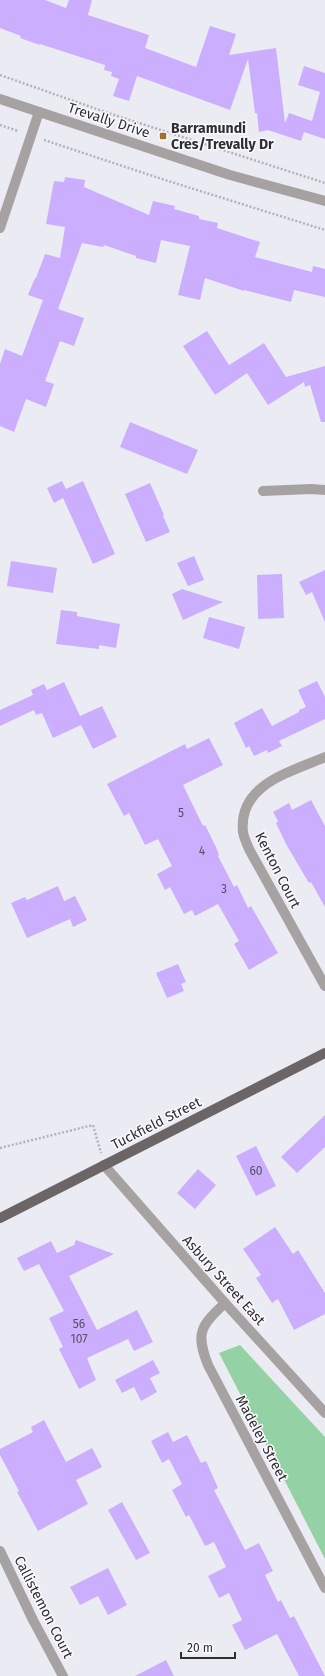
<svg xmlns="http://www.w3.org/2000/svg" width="325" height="1676" viewBox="0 0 325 1676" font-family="'Fira Sans',sans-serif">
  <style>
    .green { fill: #94d1a4 }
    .building { fill: #ccaefe }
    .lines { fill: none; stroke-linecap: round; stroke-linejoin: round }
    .path { stroke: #b2b3b9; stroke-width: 2.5; stroke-dasharray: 2 2; stroke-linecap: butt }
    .minor { stroke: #a6a2a2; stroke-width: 10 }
    .major { stroke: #6c6565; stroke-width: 10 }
    .poi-dot { fill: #a37428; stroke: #f9f9fe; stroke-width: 1.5 }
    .labels { text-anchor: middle; stroke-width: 3; stroke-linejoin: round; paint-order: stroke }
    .number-label { font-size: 12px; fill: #564f65 }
    .street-label { font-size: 14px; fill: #2f2f32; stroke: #f9f9fe }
    .poi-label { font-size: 14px; font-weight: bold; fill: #2f2f32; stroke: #f9f9fe; text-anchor: start }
  </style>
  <rect width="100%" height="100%" fill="#ebecf3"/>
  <polygon class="green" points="240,1345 325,1437 325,1559 219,1353"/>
  <g class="building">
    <polygon points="0,0 45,0 66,8 69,0 92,0 88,15 149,35 145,48 196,67 210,26 236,34 229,55 276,48 285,123 289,113 312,121 320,92 298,85 304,66 325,73 325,139 304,132 301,141 268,130 259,132 257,113 255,113 248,59 230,110 137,76 129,101 113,96 119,79 111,76 112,72 104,70 105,65 40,44 40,45 20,38 21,36 0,28"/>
    <polygon points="65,177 85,180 84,187 149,215 153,201 175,206 174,209 199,216 199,219 218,223 217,228 260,242 255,257 312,272 313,266 325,269 325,297 294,290 291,302 244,290 244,291 205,278 200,300 178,295 190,246 161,240 156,263 136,258 136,256 104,245 103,247 82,243 58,309 84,318 74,346 60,341 45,381 54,384 46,407 26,399 14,432 0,426 0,364 5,349 22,356 43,300 28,295 35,278 36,278 45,254 60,258 65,227 46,224 54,181 64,182"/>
    <polygon points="207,331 229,365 264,343 286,377 325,366 325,422 321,422 310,385 305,387 304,382 268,405 247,373 215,395 183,346"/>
    <polygon points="130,422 198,450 187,474 120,447"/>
    <polygon points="62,481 66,489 83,481 115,554 93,564 63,498 54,503 47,488"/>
    <polygon points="150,483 164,515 163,516 170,532 146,542 125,494"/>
    <polygon points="194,556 204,580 188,586 177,563"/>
    <polygon points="11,561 57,568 53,593 7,586"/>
    <polygon points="325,570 325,622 312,592 306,595 299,582"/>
    <polygon points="282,574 284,618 258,619 257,575"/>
    <polygon points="182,589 223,602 183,620 172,594"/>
    <polygon points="61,610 77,612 77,616 120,624 116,648 99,645 99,649 56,644"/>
    <polygon points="209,617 245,627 239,649 203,638"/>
    <polygon points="317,681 325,697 325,719 279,741 282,746 268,753 267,750 254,756 249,746 246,748 234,723 262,708 272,726 299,712 299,710 306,707 298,690"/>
    <polygon points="64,682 80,716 102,706 117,737 93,749 81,725 53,738 42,713 36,715 34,710 0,726 0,710 33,695 31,690 44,684 47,690"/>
    <polygon points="209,738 223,765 183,785 203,826 205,825 216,847 219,855 218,856 234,887 237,885 248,908 251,906 278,953 249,970 234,944 239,941 218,904 195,916 192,910 184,914 170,887 165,890 157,874 172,866 158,839 145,845 129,813 124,816 107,784 185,744 187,749"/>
    <polygon points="311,800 325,826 325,907 311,882 309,883 286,844 276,823 278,821 273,812 289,803 292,810"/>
    <polygon points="58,886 64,901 75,896 87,920 73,927 70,919 27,938 11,903 25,897 27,900"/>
    <polygon points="178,964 186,982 181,984 184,991 167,998 156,973"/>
    <polygon points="325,1115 325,1147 297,1173 281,1157"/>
    <polygon points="256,1146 276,1186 256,1196 236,1156"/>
    <polygon points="198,1169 216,1185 195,1209 177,1193"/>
    <polygon points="275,1227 293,1254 298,1250 325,1293 325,1314 294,1330 278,1299 272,1303 256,1278 261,1275 243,1249"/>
    <polygon points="76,1240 114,1254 69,1276 97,1330 137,1310 153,1342 134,1351 128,1339 87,1358 96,1380 79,1389 59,1349 63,1347 49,1318 64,1311 39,1264 24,1271 17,1258 51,1241 57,1253 74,1245"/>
    <polygon points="153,1360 160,1373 150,1378 157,1392 141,1401 134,1387 122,1393 115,1380"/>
    <polygon points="44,1420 66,1462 92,1448 102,1467 76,1480 88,1504 38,1531 17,1492 19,1491 0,1455 0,1449 33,1432 31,1427"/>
    <polygon points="168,1432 173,1442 187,1435 201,1463 206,1461 218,1488 214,1490 245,1550 259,1543 273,1571 265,1575 278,1602 281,1600 290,1618 294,1616 325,1676 299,1676 277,1634 245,1650 232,1625 242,1620 229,1593 219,1598 208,1576 226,1567 214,1542 205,1546 189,1515 186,1517 172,1490 182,1484 169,1459 162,1463 151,1441"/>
    <polygon points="122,1502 150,1553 136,1560 108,1510"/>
    <polygon points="108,1568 127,1605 108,1615 98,1596 80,1605 70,1587"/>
    <polygon points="166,1660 174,1676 135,1676"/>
  </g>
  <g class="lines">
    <g class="path">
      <polyline points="0,75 108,113 325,183"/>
      <polyline points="0,125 18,131"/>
      <polyline points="44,140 165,180 325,230"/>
      <polyline points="0,1148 93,1125 101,1153"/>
    </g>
    <g class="minor">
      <polyline points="0,99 230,175 325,201"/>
      <polyline points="0,228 39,112"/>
      <polyline points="263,491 311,489 325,490"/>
      <path d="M325,757C291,772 238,784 243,832C244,838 247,844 249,849L325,986"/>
      <polyline points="104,1165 225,1303 325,1413"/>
      <path d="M225,1303C201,1326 195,1332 208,1365L325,1588"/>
      <polyline points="0,1551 33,1620 63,1676"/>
    </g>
    <polyline class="major" points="0,1218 325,1053"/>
  </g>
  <rect class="poi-dot" x="159" y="132" width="8" height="8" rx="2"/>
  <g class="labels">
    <g class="number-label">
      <text x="181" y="817">5</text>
      <text x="202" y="855">4</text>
      <text x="224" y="893">3</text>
      <text x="256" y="1175">60</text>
      <text x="79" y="1328">56</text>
      <text x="79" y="1343">107</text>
    </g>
    <g class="street-label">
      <text transform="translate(109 120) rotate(18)" y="5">Trevally Drive</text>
      <text transform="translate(278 870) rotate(63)" y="5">Kenton Court</text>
      <text transform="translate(156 1123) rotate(-27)" y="5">Tuckfield Street</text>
      <text transform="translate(224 1280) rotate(48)" y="5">Asbury Street East</text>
      <text transform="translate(262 1438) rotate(62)" y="5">Madeley Street</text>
      <text transform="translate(44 1607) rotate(63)" y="5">Callistemon Court</text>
    </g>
    <g class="poi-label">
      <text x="171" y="133">Barramundi<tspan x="171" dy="16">Cres/Trevally Dr</tspan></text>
    </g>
  </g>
  <path d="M181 1652v6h54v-6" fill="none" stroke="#2f2f32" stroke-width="2"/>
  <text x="187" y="1652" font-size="12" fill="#2f2f32" stroke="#f9f9fe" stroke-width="3" paint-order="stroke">20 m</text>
</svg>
